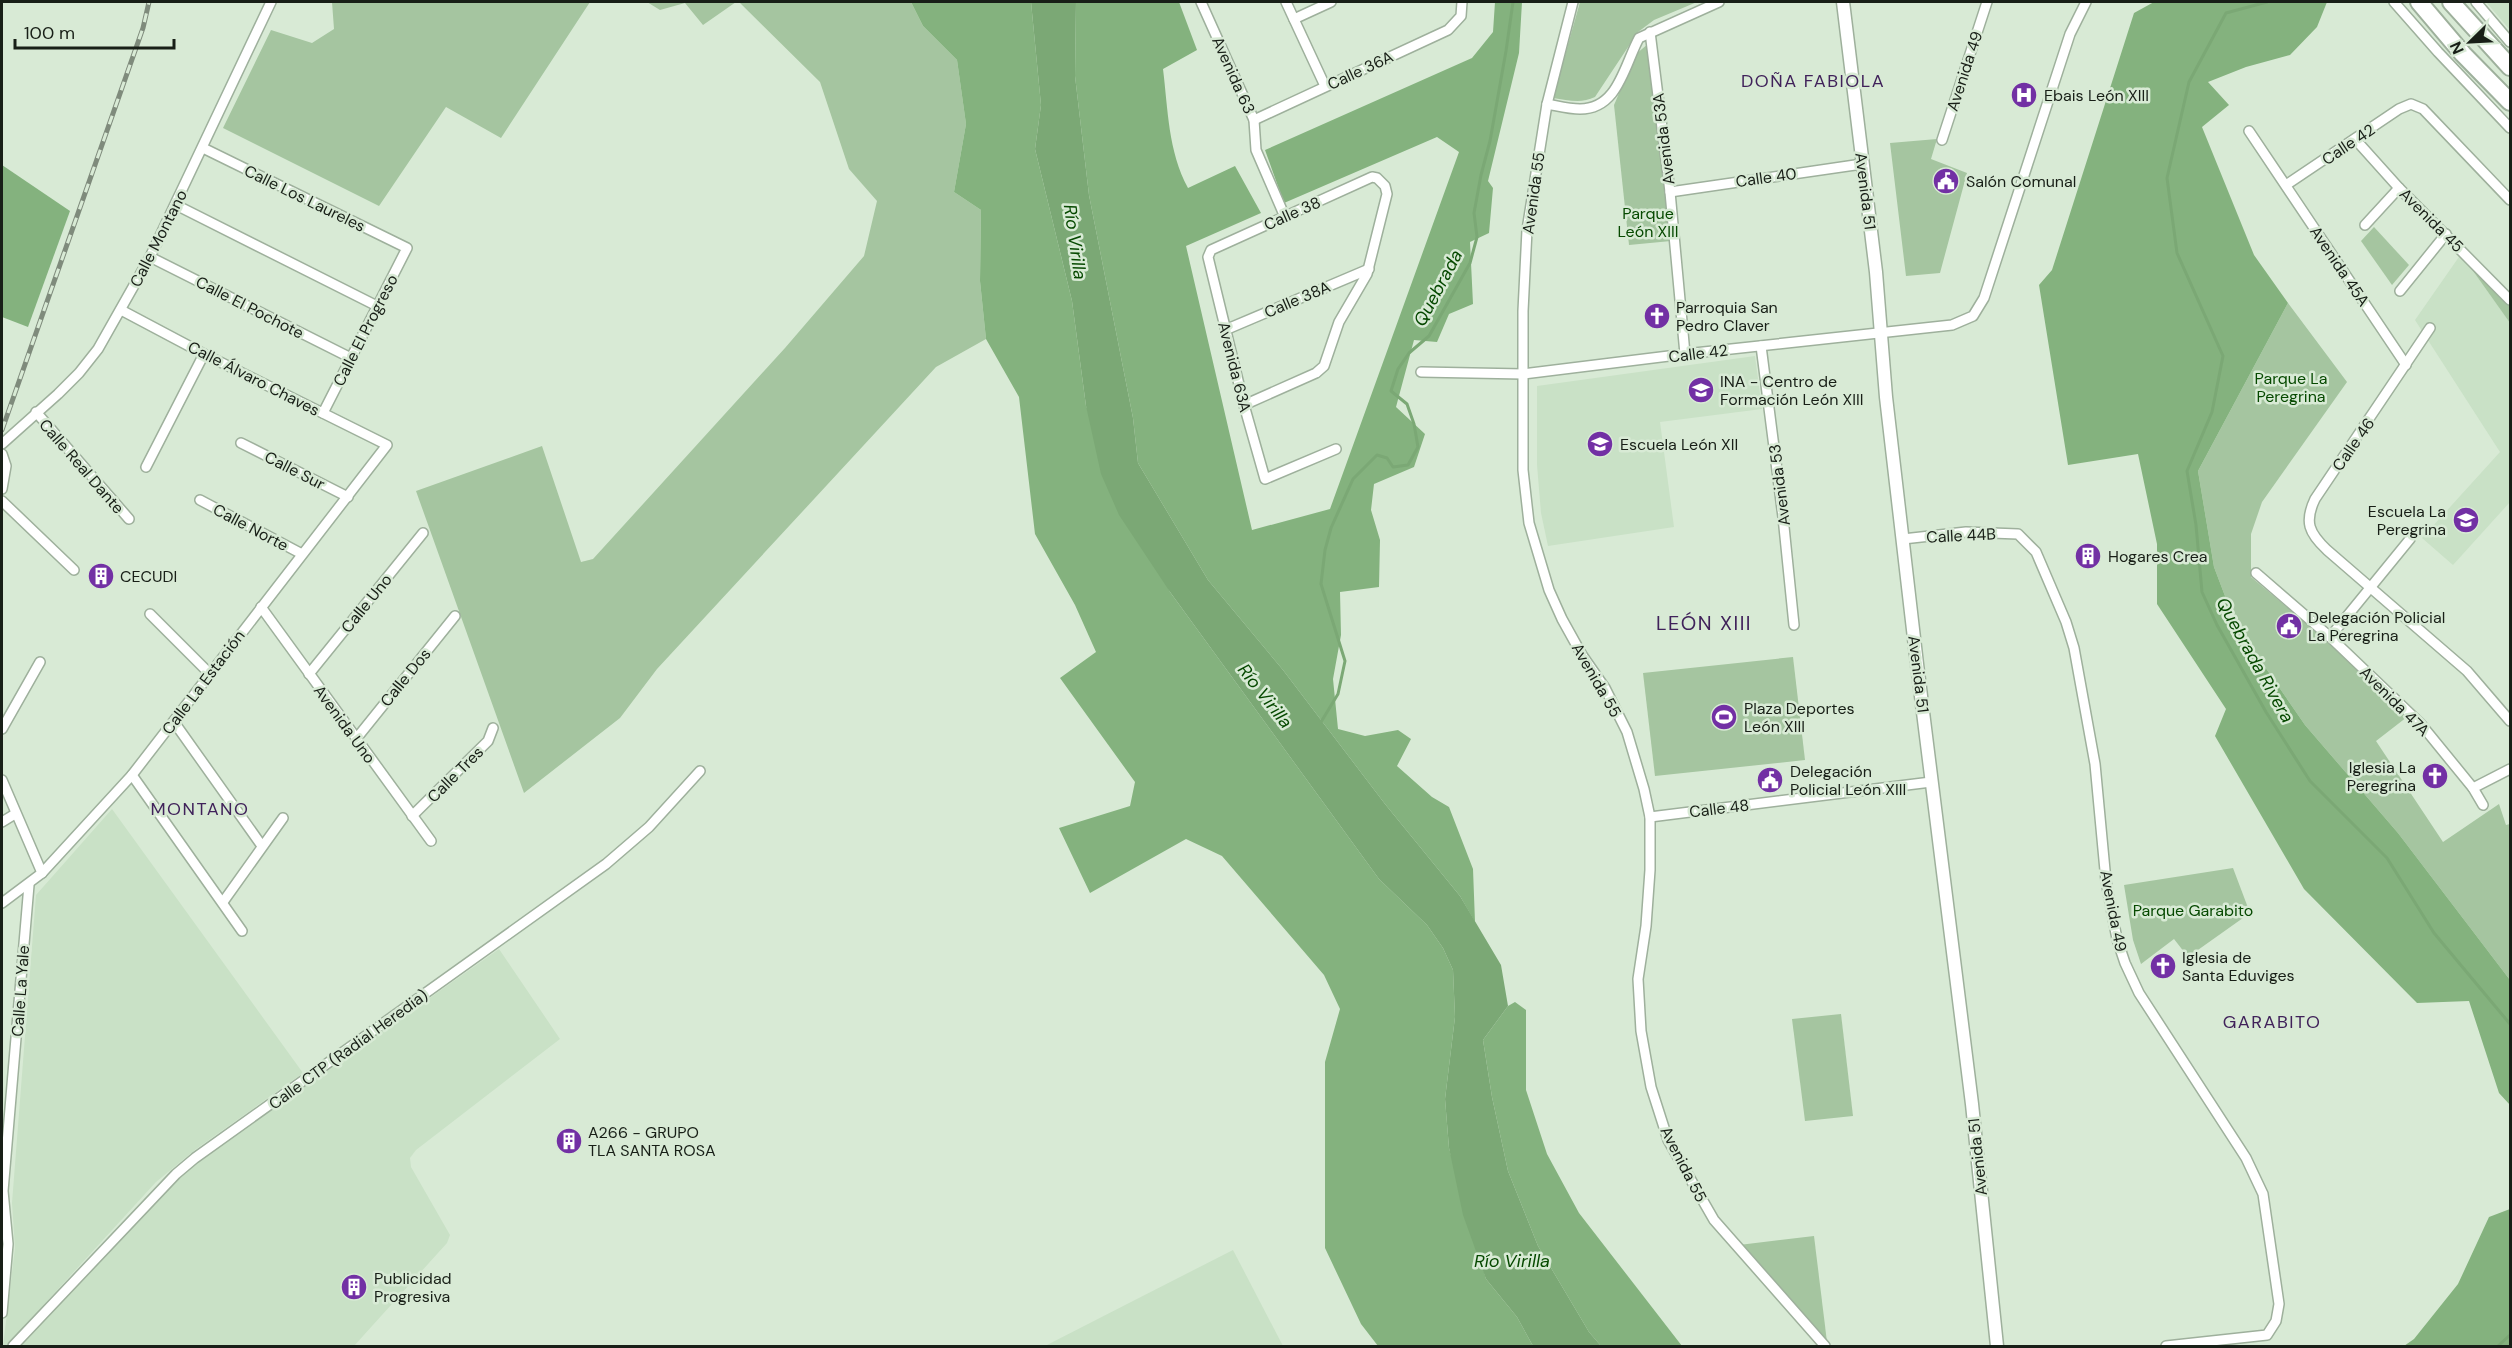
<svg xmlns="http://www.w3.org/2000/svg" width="2512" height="1348" viewBox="0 0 2512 1348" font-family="'DM Sans',sans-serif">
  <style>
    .built { fill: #c9e1c6 }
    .green { fill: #a5c5a0 }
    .forest { fill: #84b27e }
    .water { fill: #7ba875 }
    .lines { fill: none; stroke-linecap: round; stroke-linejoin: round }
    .stream { stroke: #7ba875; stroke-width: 3 }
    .street-casing { stroke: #9eb09c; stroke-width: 12 }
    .secondary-casing { stroke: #9eb09c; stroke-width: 15 }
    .highway-casing { stroke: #9eb09c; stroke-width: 20 }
    .street { stroke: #fff; stroke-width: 9 }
    .secondary { stroke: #fff; stroke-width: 12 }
    .highway { stroke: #fff; stroke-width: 16 }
    .rail-casing { stroke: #7f8b7c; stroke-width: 5 }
    .rail { stroke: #d8ead5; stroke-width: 3; stroke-dasharray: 9; stroke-linecap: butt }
    .labels { text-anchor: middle; stroke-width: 5; stroke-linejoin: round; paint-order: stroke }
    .street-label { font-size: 16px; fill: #181f17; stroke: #d8ead5 }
    .poi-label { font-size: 16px; fill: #181f17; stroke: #d8ead5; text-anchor: start }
    .park-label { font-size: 16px; fill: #064900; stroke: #d8ead5 }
    .neighbourhood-label { font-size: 18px; letter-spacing: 1.5px; fill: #40225a; stroke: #d8ead5 }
    .water-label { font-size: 18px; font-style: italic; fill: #064900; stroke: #d8ead5 }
    .quarter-label { font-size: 20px; letter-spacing: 1.5px; fill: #40225a; stroke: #d8ead5 }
  </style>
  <rect width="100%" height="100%" fill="#d8ead5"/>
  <g class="built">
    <polygon points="2486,2 2510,2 2510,30"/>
    <polygon points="2461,254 2510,323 2510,502 2453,565 2422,538 2500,452 2415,320"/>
    <polygon points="1755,356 1762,409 1660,422 1674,527 1548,546 1541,513 1537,465 1537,386"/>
    <polygon points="112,809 303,1073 196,1149 156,1182 6,1346 3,1346 15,1248 12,1203 36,895"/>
    <polygon points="499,949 560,1039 416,1150 410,1158 411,1167 450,1235 447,1243 354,1346 21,1346 170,1187 199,1161"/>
    <polygon points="1233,1250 1283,1346 1045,1346 1131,1302"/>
  </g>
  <g class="green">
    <polygon points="332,2 590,2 501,138 446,107 379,206 223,128 271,30 312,43 334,29"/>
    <polygon points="647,2 736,2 703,25 685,3 660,10"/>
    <polygon points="739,2 911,2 923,26 957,60 966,124 954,192 981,210 980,281 986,339 936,367 657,669 620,718 524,793 416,491 542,446 581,562 593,559 785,348 864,256 877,201 849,169 820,82"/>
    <path d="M1580,2H1697L1654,20L1638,32L1595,97C1581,104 1568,100 1553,98Z"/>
    <polygon points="1648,44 1671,241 1629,245 1614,105 1636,54"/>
    <polygon points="1937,139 1931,159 1967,173 1940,273 1906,276 1890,143"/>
    <polygon points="2374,227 2409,265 2392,285 2361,241"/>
    <polygon points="2461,254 2510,305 2510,323"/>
    <polygon points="2288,303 2347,382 2262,502 2251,534 2251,577 2319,634 2407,717 2376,741 2443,842 2499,804 2506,825 2510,824 2510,980 2398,833 2305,725 2236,625 2214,567 2198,471"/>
    <polygon points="1793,657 1805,760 1655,776 1643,673"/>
    <polygon points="2233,868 2250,913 2188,957 2174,939 2141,964 2133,940 2124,885"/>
    <polygon points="1841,1014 1853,1116 1805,1121 1792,1019"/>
    <polygon points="1814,1236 1827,1342 1739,1245"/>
  </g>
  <g class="forest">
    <polygon points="911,2 1031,2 1041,105 1035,149 1072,301 1086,406 1170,592 1379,879 1427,925 1443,948 1453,970 1455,1017 1445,1099 1449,1148 1486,1279 1517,1317 1533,1346 1378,1346 1361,1324 1325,1248 1325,1062 1340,1009 1324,975 1222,856 1186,839 1090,893 1059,828 1130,806 1135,782 1060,678 1096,652 1075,605 1035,534 1019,397 986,339 980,281 981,210 954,192 966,124 957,60 923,26"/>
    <path d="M1076,2H1179L1197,50L1163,69C1168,109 1168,151 1188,188L1235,166L1261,213L1186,246L1252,530L1330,509L1459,152L1437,137L1284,203L1265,150L1472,58L1493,32L1495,2H1522L1519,53L1488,181L1493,188L1489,233L1470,242L1473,304L1449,314L1437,342L1414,340L1396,407L1425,434L1414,467L1374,484L1371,510L1380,540L1379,587L1340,592L1341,635L1333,679L1338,729L1365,736L1398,730L1411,739L1397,766L1432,797L1449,807L1473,869L1475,922L1460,896L1385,804L1283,670L1208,580L1138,463L1133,418L1089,195L1075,76Z"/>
    <polygon points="2154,2 2327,2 2317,27 2290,55 2246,67 2208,82 2229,105 2202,127 2254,255 2288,303 2198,471 2214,567 2236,625 2305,725 2398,833 2510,980 2510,1105 2499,1093 2469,1001 2417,1003 2304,889 2215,736 2226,709 2157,604 2157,544 2138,454 2068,465 2039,285 2052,270 2134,13"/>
    <polygon points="2,165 70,211 28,327 2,317"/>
    <polygon points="1515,1002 1526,1010 1526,1090 1547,1154 1579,1213 1682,1346 1601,1346 1589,1332 1538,1246 1508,1171 1492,1097 1483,1040 1508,1006"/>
    <polygon points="2510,1209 2510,1346 2404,1346 2414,1339 2458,1284 2489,1217"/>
  </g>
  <polygon class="water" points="1031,2 1076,2 1075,76 1089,195 1133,418 1138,463 1208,580 1283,670 1385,804 1460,896 1501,965 1508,1006 1483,1040 1492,1097 1508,1171 1538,1246 1589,1332 1601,1346 1533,1346 1517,1317 1486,1279 1463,1215 1449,1148 1445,1099 1455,1017 1453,970 1443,948 1427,925 1379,879 1170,592 1119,515 1101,474 1086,406 1072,301 1035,149 1041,105"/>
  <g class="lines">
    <g class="stream">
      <polyline points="2267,2 2226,13 2189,82 2167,178 2177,253 2223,356 2212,412 2187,471 2196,525 2202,592 2217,625 2266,712 2310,781 2387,858 2434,933 2510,1024"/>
      <polyline points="1321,722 1338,694 1345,661 1321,584 1325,550 1331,528 1353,479 1377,455 1387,458 1393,467 1408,465 1418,447 1414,424 1407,404 1391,391 1398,369 1409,353 1429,336 1470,263 1477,237 1474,213 1481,175 1490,141 1506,51 1513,2"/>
      <polyline points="2498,1346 2510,1335"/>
    </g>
    <defs>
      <g id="street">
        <polyline points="1201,2 1254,120 1256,150 1285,217"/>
        <polyline points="1286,2 1325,86"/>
        <polyline points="1573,2 1547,104 1527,230 1523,311 1523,470 1529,523 1549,590 1562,619 1582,655 1605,688 1627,732 1644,789 1650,817 1650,870 1646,926 1638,979 1641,1031 1651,1087 1668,1140 1714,1220 1825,1346"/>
        <polyline points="2394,2 2438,52 2510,128"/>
        <polyline points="2476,2 2510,42"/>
        <polyline points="1294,19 1331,2"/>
        <polyline points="1650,32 1670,192 1685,354"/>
        <path d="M1547,104C1558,106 1569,109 1580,109C1618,109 1624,66 1639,38L1719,2"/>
        <polyline points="1254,120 1448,30 1461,16 1462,2"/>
        <polyline points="2249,131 2406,365"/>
        <polyline points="2355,139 2399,188 2510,300"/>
        <polyline points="1942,140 1987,2"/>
        <polyline points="203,148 407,248 323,413"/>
        <polyline points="2286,185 2399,109 2411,104 2423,109 2510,200"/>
        <polyline points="1670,192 1862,164"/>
        <polyline points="176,205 377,306"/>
        <polyline points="2365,225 2399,188"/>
        <polyline points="150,257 351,358"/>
        <polyline points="2400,291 2446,234"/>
        <path d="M2430,328L2315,499C2304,522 2309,533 2327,550L2467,671L2510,721"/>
        <polyline points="1225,330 1369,269"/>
        <polyline points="1761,346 1783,517 1794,625"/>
        <polyline points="1421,372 1523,374 1685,354 1952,325 1973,316 1984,298 2070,34 2086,2"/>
        <polyline points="1244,405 1316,373 1324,366 1339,322 1367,274 1387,194 1385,186 1377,178 1372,177 1211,250 1208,257 1244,405 1265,479 1336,449"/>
        <polyline points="36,412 129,519"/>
        <polyline points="241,443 348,497"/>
        <polyline points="2,444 58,394 79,373 98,349 150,257 271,2"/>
        <polyline points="2,454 6,466 2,489"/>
        <polyline points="146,467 204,354"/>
        <polyline points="200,500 302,554"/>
        <polyline points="2,501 74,570"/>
        <polyline points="1903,539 1966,532 2018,534 2036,552 2066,622 2074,648 2095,764 2106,881 2117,939 2125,963 2139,993 2246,1158 2263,1194 2279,1304 2276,1321 2267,1335 2166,1346"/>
        <polyline points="2256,573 2330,637 2420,723 2473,788"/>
        <polyline points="261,607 431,841"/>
        <polyline points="150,614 210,674"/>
        <polyline points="2330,637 2410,539"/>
        <polyline points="309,674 423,533"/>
        <polyline points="174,722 262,846"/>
        <polyline points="2,729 40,662"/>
        <polyline points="356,739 455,616"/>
        <polyline points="132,775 242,931"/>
        <polyline points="2,780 42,873"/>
        <polyline points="2483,805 2473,788 2510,769"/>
        <polyline points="412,816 488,741 493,728"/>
        <polyline points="1650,817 1931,782"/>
        <polyline points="2,822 15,814"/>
        <polyline points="223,902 283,818"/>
        <polyline points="2,903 42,873 132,775 387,445 204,354 121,310"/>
        <polyline points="2,1313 8,1244 3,1191 29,885"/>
        <polyline points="13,1346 176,1174 195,1158 606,864 649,827 700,771"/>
      </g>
      <polyline id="secondary" points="1843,2 1876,272 1886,397 1917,664 1972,1104 1997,1346"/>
      <g id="highway">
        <polyline points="2419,2 2463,54 2510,102"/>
        <polyline points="2451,2 2510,67"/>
      </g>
    </defs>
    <use href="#street" class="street-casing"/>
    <use href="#secondary" class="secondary-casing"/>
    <use href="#highway" class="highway-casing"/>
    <use href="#street" class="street"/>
    <use href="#secondary" class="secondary"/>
    <use href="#highway" class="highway"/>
    <defs>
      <polyline id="rail" points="2,430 143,28 149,2"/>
    </defs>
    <use href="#rail" class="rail-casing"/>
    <use href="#rail" class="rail"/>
  </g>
  <defs>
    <symbol id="hospital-disc" viewBox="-11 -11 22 22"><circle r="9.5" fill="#7230a4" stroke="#d8ead5"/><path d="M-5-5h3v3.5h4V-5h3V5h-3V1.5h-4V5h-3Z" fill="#fff"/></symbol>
    <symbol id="civic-disc" viewBox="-11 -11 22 22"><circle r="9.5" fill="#7230a4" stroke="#d8ead5"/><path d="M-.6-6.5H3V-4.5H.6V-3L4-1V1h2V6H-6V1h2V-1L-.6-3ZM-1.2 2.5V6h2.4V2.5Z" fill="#fff"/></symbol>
    <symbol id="church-disc" viewBox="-11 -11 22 22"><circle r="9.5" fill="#7230a4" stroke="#d8ead5"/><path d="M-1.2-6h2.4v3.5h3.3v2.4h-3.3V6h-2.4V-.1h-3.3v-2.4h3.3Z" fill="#fff"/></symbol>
    <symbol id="university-disc" viewBox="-11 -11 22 22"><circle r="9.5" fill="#7230a4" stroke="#d8ead5"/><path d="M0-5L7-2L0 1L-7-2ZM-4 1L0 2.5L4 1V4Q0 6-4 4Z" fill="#fff"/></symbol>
    <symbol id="school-disc" viewBox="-11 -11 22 22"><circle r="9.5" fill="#7230a4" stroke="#d8ead5"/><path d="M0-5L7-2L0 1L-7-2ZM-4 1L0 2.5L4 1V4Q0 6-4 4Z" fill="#fff"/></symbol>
    <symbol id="building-disc" viewBox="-11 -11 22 22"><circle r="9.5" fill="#7230a4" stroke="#d8ead5"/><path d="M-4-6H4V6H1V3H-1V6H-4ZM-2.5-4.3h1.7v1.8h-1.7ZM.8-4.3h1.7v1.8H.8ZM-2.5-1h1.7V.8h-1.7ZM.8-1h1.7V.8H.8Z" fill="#fff"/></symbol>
    <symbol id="stadium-disc" viewBox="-11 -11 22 22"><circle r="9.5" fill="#7230a4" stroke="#d8ead5"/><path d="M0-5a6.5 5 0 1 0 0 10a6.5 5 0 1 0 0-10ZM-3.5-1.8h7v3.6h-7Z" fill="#fff"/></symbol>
  </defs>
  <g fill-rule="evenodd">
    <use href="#hospital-disc" x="2009" y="80" width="30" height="30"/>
    <use href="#civic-disc" x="1931" y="166" width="30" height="30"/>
    <use href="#church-disc" x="1642" y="301" width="30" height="30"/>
    <use href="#university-disc" x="1686" y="375" width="30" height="30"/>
    <use href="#school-disc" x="1585" y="429" width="30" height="30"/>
    <use href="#school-disc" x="2451" y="505" width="30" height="30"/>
    <use href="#building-disc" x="2073" y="541" width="30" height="30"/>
    <use href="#building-disc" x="86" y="561" width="30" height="30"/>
    <use href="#civic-disc" x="2274" y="611" width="30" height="30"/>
    <use href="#stadium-disc" x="1709" y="702" width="30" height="30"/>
    <use href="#church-disc" x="2420" y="761" width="30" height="30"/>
    <use href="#civic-disc" x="1755" y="765" width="30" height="30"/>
    <use href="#church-disc" x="2148" y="951" width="30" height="30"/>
    <use href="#building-disc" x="554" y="1126" width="30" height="30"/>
    <use href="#building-disc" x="339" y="1272" width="30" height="30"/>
  </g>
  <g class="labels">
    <g class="street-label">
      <text transform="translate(1360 70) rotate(-25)" y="6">Calle 36A</text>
      <text transform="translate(1964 71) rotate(-72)" y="6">Avenida 49</text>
      <text transform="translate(1234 75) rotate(66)" y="6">Avenida 63</text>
      <text transform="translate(1663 139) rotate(-97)" y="6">Avenida 53A</text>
      <text transform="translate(2348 144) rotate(-34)" y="6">Calle 42</text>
      <text transform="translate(1766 177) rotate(-8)" y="6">Calle 40</text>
      <text transform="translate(1866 191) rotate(83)" y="6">Avenida 51</text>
      <text transform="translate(1533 193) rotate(-82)" y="6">Avenida 55</text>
      <text transform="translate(305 198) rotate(26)" y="6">Calle Los Laureles</text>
      <text transform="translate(1292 213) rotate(-24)" y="6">Calle 38</text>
      <text transform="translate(2432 220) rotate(45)" y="6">Avenida 45</text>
      <text transform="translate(158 238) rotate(-63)" y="6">Calle Montano</text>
      <text transform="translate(2340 266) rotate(56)" y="6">Avenida 45A</text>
      <text transform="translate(1297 299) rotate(-23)" y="6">Calle 38A</text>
      <text transform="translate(250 307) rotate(27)" y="6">Calle El Pochote</text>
      <text transform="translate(365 330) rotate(-63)" y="6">Calle El Progreso</text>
      <text transform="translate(1698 353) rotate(-7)" y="6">Calle 42</text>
      <text transform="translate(1235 367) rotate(76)" y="6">Avenida 63A</text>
      <text transform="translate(254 378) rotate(27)" y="6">Calle Álvaro Chaves</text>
      <text transform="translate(2353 444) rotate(-55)" y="6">Calle 46</text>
      <text transform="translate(82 466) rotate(49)" y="6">Calle Real Dante</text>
      <text transform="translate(295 470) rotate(27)" y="6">Calle Sur</text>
      <text transform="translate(1779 485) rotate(-97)" y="6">Avenida 53</text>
      <text transform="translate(251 527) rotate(28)" y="6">Calle Norte</text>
      <text transform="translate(1961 535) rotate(-3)" y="6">Calle 44B</text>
      <text transform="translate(366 603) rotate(-51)" y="6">Calle Uno</text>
      <text transform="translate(1919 674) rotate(83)" y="6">Avenida 51</text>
      <text transform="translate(405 677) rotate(-51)" y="6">Calle Dos</text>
      <text transform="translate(1597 680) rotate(60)" y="6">Avenida 55</text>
      <text transform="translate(203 682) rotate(-53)" y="6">Calle La Estación</text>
      <text transform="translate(2395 701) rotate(45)" y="6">Avenida 47A</text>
      <text transform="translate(345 724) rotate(54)" y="6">Avenida Uno</text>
      <text transform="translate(455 774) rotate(-45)" y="6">Calle Tres</text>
      <text transform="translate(1719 808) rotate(-7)" y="6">Calle 48</text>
      <text transform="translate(2114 911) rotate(79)" y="6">Avenida 49</text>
      <text transform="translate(20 991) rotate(-86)" y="6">Calle La Yale</text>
      <text transform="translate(348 1049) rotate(-36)" y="6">Calle CTP (Radial Heredia)</text>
      <text transform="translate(1977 1157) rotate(-96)" y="6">Avenida 51</text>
      <text transform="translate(1684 1164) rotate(63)" y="6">Avenida 55</text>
    </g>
    <g class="poi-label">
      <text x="2044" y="101">Ebais León XIII</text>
      <text x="1966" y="187">Salón Comunal</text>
      <text x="1676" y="313">Parroquia San<tspan x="1676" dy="18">Pedro Claver</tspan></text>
      <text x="1720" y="387">INA - Centro de<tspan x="1720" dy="18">Formación León XIII</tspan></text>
      <text x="1620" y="450">Escuela León XII</text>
      <text x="2446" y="517" text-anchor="end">Escuela La<tspan x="2446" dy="18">Peregrina</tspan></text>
      <text x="2108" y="562">Hogares Crea</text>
      <text x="120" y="582">CECUDI</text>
      <text x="2308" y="623">Delegación Policial<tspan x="2308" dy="18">La Peregrina</tspan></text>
      <text x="1744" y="714">Plaza Deportes<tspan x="1744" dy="18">León XIII</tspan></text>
      <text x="2416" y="773" text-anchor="end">Iglesia La<tspan x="2416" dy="18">Peregrina</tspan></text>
      <text x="1790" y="777">Delegación<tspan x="1790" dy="18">Policial León XIII</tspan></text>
      <text x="2182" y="963">Iglesia de<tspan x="2182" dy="18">Santa Eduviges</tspan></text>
      <text x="588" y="1138">A266 - GRUPO<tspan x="588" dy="18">TLA SANTA ROSA</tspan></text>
      <text x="374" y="1284">Publicidad<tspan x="374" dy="18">Progresiva</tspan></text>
    </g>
    <g class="park-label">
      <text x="1648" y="219">Parque<tspan x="1648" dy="18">León XIII</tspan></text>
      <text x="2291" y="384">Parque La<tspan x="2291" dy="18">Peregrina</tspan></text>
      <text x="2193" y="916">Parque Garabito</text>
    </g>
    <g class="neighbourhood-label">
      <text x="1813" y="87">DOÑA FABIOLA</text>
      <text x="200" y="815">MONTANO</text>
      <text x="2272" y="1028">GARABITO</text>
    </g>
    <g class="water-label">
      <text transform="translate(1075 242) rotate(82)" y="6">Río Virilla</text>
      <text transform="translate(1438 288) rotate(-62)" y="6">Quebrada</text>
      <text transform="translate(2255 660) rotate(61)" y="6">Quebrada Rivera</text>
      <text transform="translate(1265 696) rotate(52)" y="6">Río Virilla</text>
      <text x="1512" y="1267">Río Virilla</text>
    </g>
    <g class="quarter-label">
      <text x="1704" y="630">LEÓN XIII</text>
    </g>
  </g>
  <rect width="2512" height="1348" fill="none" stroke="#181f17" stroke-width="6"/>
  <g transform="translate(2470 42) rotate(246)" stroke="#d8ead5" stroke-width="4.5" paint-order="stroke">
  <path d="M0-4.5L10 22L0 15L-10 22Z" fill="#181f17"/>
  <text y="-9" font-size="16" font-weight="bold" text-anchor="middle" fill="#181f17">N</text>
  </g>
  <path d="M15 39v9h159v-9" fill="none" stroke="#181f17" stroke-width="3"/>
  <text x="24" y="39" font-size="18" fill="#181f17" stroke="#d8ead5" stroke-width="4.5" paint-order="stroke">100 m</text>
</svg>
